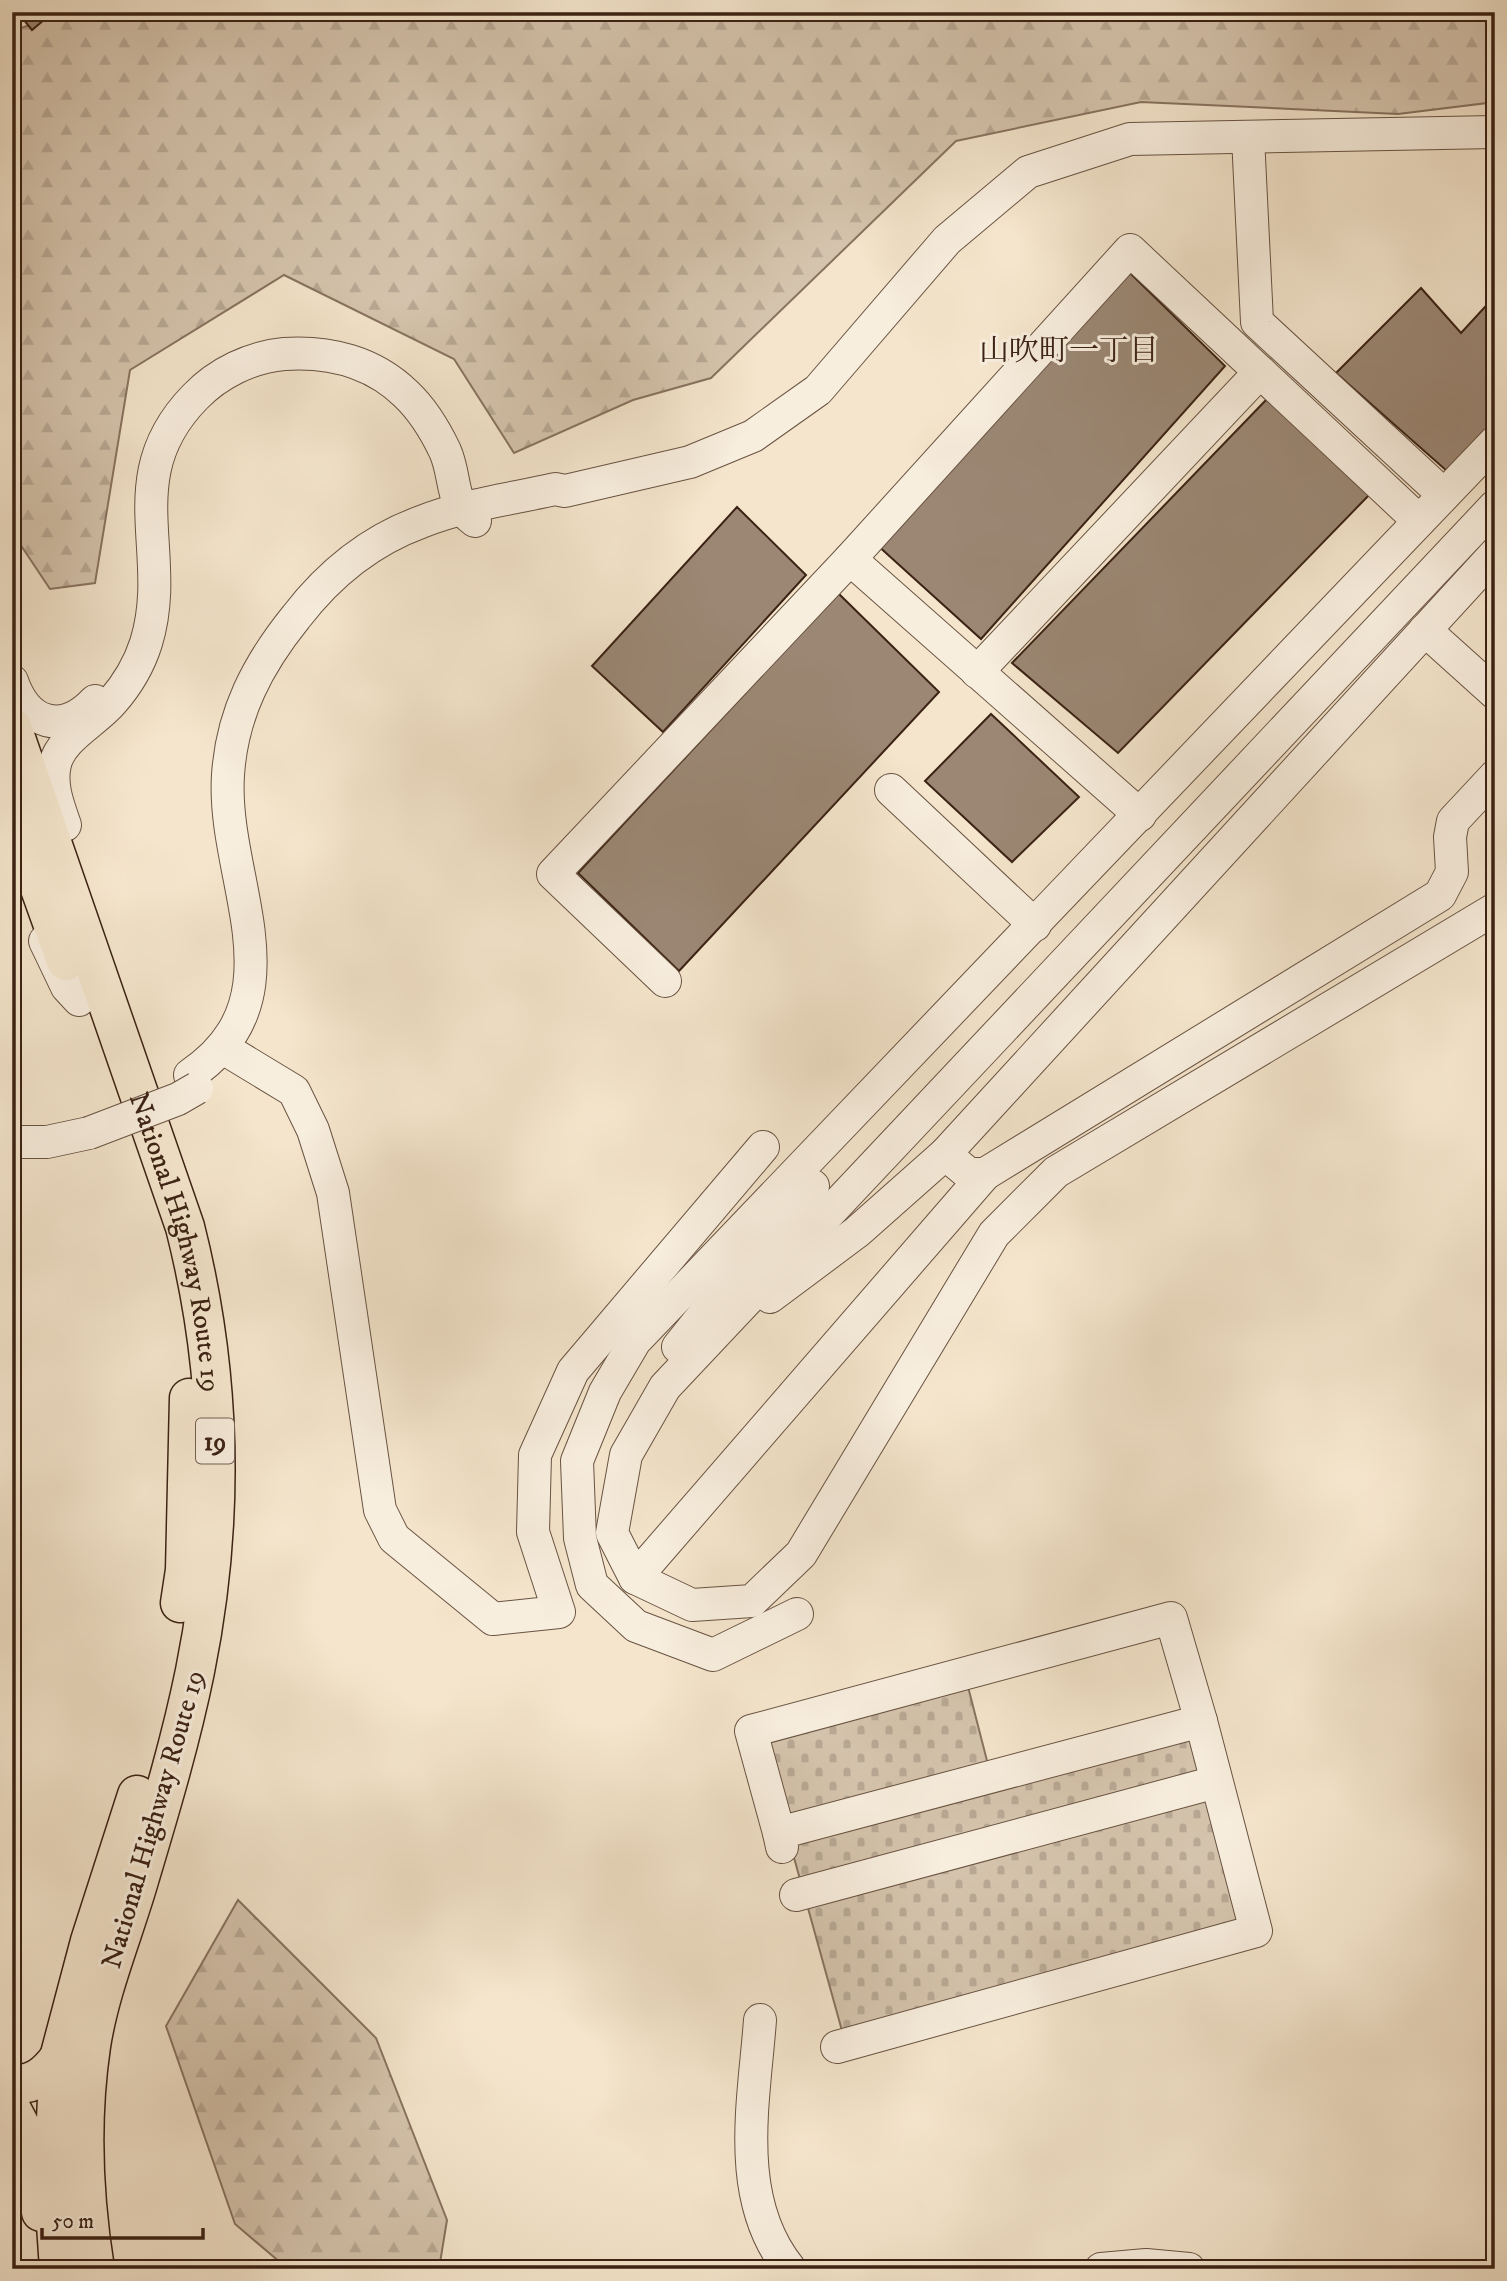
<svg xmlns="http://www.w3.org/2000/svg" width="1507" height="2281" viewBox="0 0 1507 2281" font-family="'IM FELL DW Pica','Noto Serif JP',serif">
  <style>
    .forest { fill: url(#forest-firs); stroke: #887360; stroke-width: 2 }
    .cemetery { fill: url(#cemetery-stones); stroke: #887360; stroke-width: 2 }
    .building { fill: #9b8774; stroke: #3b2214; stroke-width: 2 }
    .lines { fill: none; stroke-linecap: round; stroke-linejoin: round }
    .minor-casing { stroke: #695342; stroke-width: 34 }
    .major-casing { stroke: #3b2214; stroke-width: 41 }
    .highway-casing { stroke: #3b2214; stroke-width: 41 }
    .minor { stroke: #f8eede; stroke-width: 32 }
    .major { stroke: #f4e5cc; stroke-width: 38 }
    .highway { stroke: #f4e5cc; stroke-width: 38 }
    .minor-bridge-casing { stroke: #695342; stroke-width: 34; stroke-linecap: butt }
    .minor-bridge { stroke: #f8eede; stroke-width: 32 }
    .labels { text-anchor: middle; stroke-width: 6; stroke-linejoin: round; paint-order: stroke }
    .shield { fill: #f8eede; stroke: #745f51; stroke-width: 2 }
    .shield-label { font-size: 26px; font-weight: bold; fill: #3b2214 }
    .street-label { font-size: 28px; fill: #3b2214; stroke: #f8eede }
    .neighbourhood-label { font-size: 30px; fill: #3b2214; stroke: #f8eede }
  </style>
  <defs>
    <pattern id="forest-firs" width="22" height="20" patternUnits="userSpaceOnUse" patternTransform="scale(1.75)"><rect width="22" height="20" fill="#d5c4ad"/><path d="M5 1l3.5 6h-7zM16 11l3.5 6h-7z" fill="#b8a894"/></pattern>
    <pattern id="cemetery-stones" width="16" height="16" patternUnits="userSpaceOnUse" patternTransform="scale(1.75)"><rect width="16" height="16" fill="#d5c4ad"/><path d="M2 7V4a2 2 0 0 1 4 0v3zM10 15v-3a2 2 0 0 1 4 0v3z" fill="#b8a894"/></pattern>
  </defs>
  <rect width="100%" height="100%" fill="#f4e5cc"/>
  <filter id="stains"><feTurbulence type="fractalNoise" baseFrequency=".00286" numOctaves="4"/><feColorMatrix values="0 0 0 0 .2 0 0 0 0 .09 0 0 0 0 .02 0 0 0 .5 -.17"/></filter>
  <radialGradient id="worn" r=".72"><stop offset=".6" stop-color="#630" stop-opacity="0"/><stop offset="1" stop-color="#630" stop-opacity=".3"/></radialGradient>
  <g class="forest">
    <polygon points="68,12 1495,12 1495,102 1398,114 1141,102 956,141 711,378 633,400 514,453 454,359 284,275 130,370 95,583 50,589 12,532 12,31"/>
    <polygon points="238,1900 376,2038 447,2220 439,2269 288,2269 235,2224 166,2026"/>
  </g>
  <polygon class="cemetery" points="966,1679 993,1784 1196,1729 1246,1926 844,2038 760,1735"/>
  <g class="building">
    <polygon points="12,12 18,17 14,20 19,29 12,33"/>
    <polygon points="22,12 50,12 51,14 32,30 19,14"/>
    <polygon points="1128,271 1225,366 981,639 876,544"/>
    <polygon points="1421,288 1461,333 1495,296 1495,426 1448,472 1336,373"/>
    <polygon points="1267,399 1372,492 1118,753 1012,663"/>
    <polygon points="737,507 806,575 663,732 592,666"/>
    <polygon points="838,593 939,692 679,971 578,873"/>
    <polygon points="991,714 1079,797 1012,862 925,781"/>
    <polygon points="12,2178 20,2198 13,2201 15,2208 12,2209"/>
  </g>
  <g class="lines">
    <defs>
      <g id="minor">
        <polyline points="1248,137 1257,322 1444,495"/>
        <polyline points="1495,506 665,1387 626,1455 612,1533 635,1578 692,1605 752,1601 801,1554 994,1234 1056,1172 1495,909"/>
        <polyline points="850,559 1140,815"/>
        <polyline points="1425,630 1495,693"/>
        <polyline points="977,672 1260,372"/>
        <path d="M12,681C27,724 62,736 95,701"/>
        <polyline points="891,790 1035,925"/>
        <path d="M65,825C58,805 50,785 55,764C61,738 95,722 112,702C127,685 139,665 146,643C174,553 116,478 195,397C218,373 251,357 284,354C329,351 373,362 406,394C423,410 435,430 445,451C457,478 449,503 475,521"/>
        <polyline points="45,941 67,987 79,1000"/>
        <polyline points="665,981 553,874 850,559 1130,250 1419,521"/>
        <polyline points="223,1048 294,1091 313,1130 333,1193 380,1510 394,1538 493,1619 559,1612 533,1532 535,1455 573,1371 763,1147"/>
        <path d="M190,1075C304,998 221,880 228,775C232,713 258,664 296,617C329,574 369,541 421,522C463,505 511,499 555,489L565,491L690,462L753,436L818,390L947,240L1028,172L1130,139L1495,132"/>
        <polyline points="12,1142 47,1142 89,1133"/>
        <polyline points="945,1154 969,1174 985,1174 1440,895 1452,872 1450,837 1453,821 1495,776"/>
        <polyline points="770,1297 857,1232 945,1154 1495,554"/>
        <polyline points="678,1347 757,1248 813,1186"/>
        <polyline points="635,1578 985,1174"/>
        <polyline points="797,1614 713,1655 636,1626 592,1585 580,1538 577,1461 605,1392 635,1341 1495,442"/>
        <polyline points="779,1833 751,1731 1171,1618 1201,1721"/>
        <polyline points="782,1847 779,1833 1201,1721 1256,1931 837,2047"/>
        <polyline points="796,1895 1216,1782"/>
        <path d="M760,2020C754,2102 733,2199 790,2269"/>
        <polyline points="1101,2269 1146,2265 1189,2269"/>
      </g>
      <g id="major">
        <path d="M12,2083C33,2087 47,2074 59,2058"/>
        <polyline points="12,2110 33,2150 41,2212"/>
      </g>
      <g id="highway">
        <path id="s1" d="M12,727L185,1227C222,1373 225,1523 195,1671C181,1740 160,1810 140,1877C124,1933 100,1988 91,2046C80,2121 83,2194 95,2269"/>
        <polyline points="12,811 66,961"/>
        <polyline points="180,1603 185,1570 189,1398"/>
        <polyline points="59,2269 53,2180 59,2058 90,1941 137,1795"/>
      </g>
    </defs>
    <use href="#minor" class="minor-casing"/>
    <use href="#major" class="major-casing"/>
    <use href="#highway" class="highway-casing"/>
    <use href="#minor" class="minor"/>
    <use href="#major" class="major"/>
    <use href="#highway" class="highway"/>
    <defs>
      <polyline id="minor-bridge" points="89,1133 178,1099 197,1088"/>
    </defs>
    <use href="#minor-bridge" class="minor-bridge-casing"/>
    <use href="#minor-bridge" class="minor-bridge"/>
  </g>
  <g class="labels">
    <rect class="shield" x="196" y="1418.5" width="38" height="45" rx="5"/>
    <g class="shield-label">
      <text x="215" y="1450">19</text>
    </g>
    <g class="street-label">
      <text dy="10" stroke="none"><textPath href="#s1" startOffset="542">National Highway Route 19</textPath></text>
      <text transform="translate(152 1819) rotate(-74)" y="10">National Highway Route 19</text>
    </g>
    <g class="neighbourhood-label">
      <text x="1069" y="360">山吹町一丁目</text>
    </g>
  </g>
  <rect width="1507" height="2281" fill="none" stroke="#f4e5cc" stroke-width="42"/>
  <rect x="14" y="14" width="1479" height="2253" fill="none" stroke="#3b2214" stroke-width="3.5"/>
  <rect x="21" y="21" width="1465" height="2239" fill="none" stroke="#3b2214" stroke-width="2"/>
  <path d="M42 2228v10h161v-10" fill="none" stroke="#3b2214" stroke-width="3.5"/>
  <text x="52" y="2228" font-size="21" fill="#3b2214" stroke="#f8eede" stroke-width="5" paint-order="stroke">50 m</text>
  <rect width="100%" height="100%" filter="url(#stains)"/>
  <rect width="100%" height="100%" fill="url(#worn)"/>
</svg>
